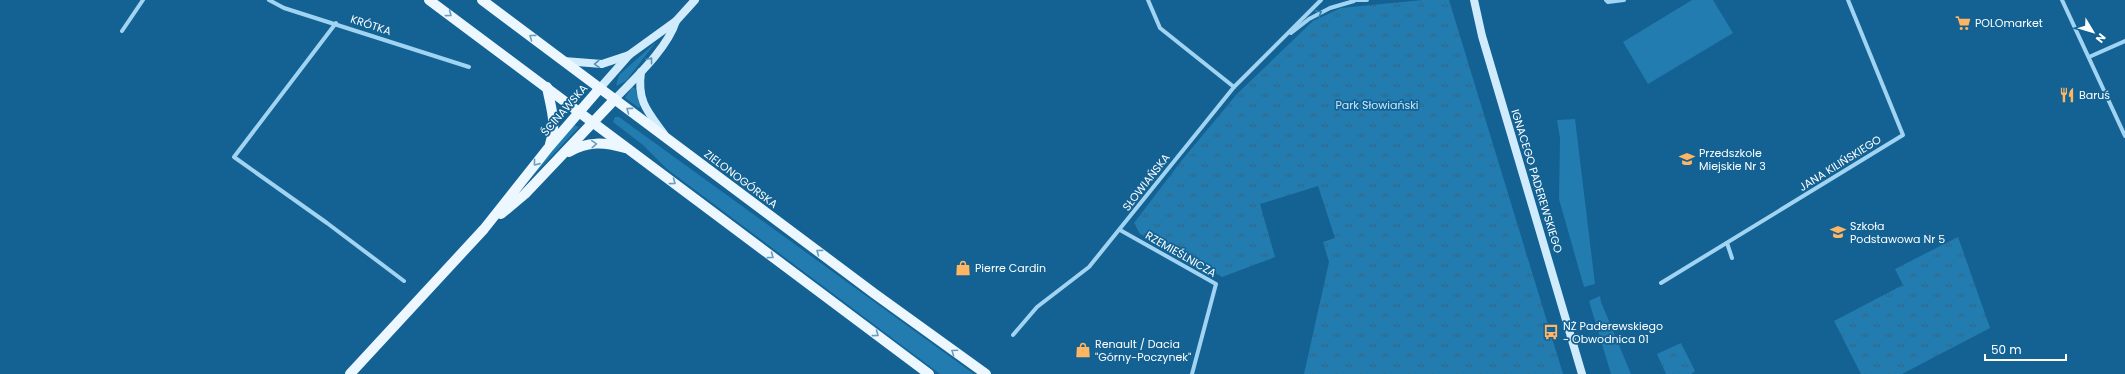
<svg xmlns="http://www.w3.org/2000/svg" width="2125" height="374" viewBox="0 0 2125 374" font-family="Poppins,sans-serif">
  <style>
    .grass { fill: #227cb0 }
    .park { fill: url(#park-tufts) }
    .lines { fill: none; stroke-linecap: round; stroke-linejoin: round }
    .street { stroke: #a0d4f2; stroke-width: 4 }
    .secondary { stroke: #cfebfc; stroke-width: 8 }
    .primary { stroke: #ecf7ff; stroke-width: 10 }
    .oneway { stroke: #367eab }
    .oneway2 { stroke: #6a9ebe }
    .oneway3 { stroke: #5592b8 }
    .labels { text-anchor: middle; stroke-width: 3.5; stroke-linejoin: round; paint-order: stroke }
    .poi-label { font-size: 11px; fill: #fff; stroke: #136293; text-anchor: start }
    .street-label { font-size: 11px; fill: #fff; stroke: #136293 }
    .park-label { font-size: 11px; fill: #c8eafd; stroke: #136293 }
  </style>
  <defs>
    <pattern id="park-tufts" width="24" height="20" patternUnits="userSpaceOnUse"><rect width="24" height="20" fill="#227cb0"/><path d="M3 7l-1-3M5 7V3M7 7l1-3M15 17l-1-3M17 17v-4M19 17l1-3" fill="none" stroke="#356683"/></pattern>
  </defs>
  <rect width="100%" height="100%" fill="#136293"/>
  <g class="grass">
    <polygon points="1692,0 1713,0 1733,33 1648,84 1623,42"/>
    <polygon points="656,42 626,81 616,86 619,75"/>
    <polygon points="632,87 635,88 640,106 639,108 625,98"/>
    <polygon points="615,117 619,117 974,374 940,374 667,169 643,145 613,122"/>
    <polygon points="1575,119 1595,284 1584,287 1559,199 1560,138 1557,120"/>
    <polygon points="574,125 579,127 525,184 564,134"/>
    <polygon points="1600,296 1601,302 1631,374 1611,374 1589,301"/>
  </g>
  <g class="park">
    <polygon points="1423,0 1449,0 1563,374 1304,374 1329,262 1323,242 1335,238 1318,186 1260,204 1275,257 1222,277 1140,234 1134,223 1182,160 1237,94 1313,21 1341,8"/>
    <polygon points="1958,237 1990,328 1902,374 1861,374 1834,321 1903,285 1895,269"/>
    <polygon points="1681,343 1695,371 1691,374 1666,374 1657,354"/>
  </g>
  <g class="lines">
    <g class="street">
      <polyline points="269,0 284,8 469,67"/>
      <polyline points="1148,0 1160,28 1234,87"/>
      <polyline points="1353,0 1367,0"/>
      <polyline points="1606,0 1608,2 1624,0"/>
      <polyline points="2062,0 2125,136"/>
      <polyline points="336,23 234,157 327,223 404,281"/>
      <polyline points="122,31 143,0"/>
      <polyline points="1291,33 1309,19 1330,8 1354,1"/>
      <polyline points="2089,57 2125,41"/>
      <polyline points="1120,230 1216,284 1192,374"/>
      <polyline points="1727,243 1732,258"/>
      <polyline points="1661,283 1903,135 1848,0"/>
      <polyline points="1013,335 1037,307 1089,267 1234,87 1321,0"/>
    </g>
    <g class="secondary">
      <polyline points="1474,0 1482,36 1582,374"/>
      <polyline points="564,61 602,64 629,55"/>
      <path d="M641,72C637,101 647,111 664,134"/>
      <polyline points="600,88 629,55 676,21 695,0"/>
      <path d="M615,99C635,78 667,49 676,21"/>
    </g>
    <g class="primary">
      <polyline points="429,0 929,374"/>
      <polyline points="482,0 875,294 986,374"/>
      <path d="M547,87C551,109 557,122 550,144"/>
      <path d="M569,152C588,141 604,142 625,148"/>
      <polyline points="501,214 525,194 615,99"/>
      <polyline points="350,374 484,229 549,147 600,88"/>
    </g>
  </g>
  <defs><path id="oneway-chevron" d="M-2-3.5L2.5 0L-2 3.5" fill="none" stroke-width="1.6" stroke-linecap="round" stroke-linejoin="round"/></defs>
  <use class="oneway" href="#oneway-chevron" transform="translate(1319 13) rotate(-29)"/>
  <g class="oneway2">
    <use href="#oneway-chevron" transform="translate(449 14) rotate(37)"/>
    <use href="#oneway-chevron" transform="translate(532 37) rotate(-143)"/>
    <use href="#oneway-chevron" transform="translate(629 110) rotate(-143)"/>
    <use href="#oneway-chevron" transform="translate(594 144) rotate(-4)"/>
    <use href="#oneway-chevron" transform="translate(536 163) rotate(129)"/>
    <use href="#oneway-chevron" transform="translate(673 182) rotate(37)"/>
    <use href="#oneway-chevron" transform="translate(819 252) rotate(-143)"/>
    <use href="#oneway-chevron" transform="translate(771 256) rotate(37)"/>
    <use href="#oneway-chevron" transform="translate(876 334) rotate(37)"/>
    <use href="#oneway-chevron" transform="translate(954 352) rotate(-145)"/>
  </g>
  <g class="oneway3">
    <use href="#oneway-chevron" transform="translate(650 60) rotate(-52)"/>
    <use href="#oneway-chevron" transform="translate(597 64) rotate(177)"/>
  </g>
  <defs>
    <symbol id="supermarket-bare" viewBox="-9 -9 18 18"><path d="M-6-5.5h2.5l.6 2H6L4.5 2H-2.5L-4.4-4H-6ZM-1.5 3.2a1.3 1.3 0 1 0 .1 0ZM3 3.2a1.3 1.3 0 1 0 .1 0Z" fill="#ffb562" stroke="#136293" stroke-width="2.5" paint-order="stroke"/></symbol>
    <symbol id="restaurant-bare" viewBox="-9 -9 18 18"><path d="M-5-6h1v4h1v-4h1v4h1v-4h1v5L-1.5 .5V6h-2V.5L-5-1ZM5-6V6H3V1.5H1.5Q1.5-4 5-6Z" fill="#ffb562" stroke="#136293" stroke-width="2.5" paint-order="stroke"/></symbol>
    <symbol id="school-bare" viewBox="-9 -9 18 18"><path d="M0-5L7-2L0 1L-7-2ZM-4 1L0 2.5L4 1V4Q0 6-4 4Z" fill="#ffb562" stroke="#136293" stroke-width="2.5" paint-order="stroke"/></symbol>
    <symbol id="shop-bare" viewBox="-9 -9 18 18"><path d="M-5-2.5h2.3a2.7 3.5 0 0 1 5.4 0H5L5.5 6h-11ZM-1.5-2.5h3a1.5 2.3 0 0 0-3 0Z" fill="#ffb562" stroke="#136293" stroke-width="2.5" paint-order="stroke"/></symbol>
    <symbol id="bus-bare" viewBox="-9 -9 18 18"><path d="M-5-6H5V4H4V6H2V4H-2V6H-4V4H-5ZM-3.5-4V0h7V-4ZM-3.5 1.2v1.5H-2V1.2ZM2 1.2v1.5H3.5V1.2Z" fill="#ffb562" stroke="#136293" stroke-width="2.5" paint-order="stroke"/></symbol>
  </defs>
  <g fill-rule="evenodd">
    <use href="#supermarket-bare" x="1952" y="12" width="22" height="22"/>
    <use href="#restaurant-bare" x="2056" y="84" width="22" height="22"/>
    <use href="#school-bare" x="1676" y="148" width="22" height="22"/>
    <use href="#school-bare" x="1827" y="221" width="22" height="22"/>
    <use href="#shop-bare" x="952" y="257" width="22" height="22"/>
    <use href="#bus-bare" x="1540" y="321" width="22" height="22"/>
    <use href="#shop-bare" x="1072" y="339" width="22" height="22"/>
  </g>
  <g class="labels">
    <g class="poi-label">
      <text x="1975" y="27">POLOmarket</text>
      <text x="2079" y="99">Baruś</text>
      <text x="1699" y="157">Przedszkole<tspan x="1699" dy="13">Miejskie Nr 3</tspan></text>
      <text x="1850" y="230">Szkoła<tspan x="1850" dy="13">Podstawowa Nr 5</tspan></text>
      <text x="975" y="272">Pierre Cardin</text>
      <text x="1563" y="330">NŻ Paderewskiego<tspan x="1563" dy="13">- Obwodnica 01</tspan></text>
      <text x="1095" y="348">Renault / Dacia<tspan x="1095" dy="13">"Górny-Poczynek"</tspan></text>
    </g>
    <g class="street-label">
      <text transform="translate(371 25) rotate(18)" y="4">KRÓTKA</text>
      <text transform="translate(564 110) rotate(-49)" y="4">ŚCINAWSKA</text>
      <text transform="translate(1840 163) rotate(-32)" y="4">JANA KILIŃSKIEGO</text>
      <text transform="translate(741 179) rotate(37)" y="4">ZIELONOGÓRSKA</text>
      <text transform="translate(1537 181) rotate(73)" y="4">IGNACEGO PADEREWSKIEGO</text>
      <text transform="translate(1146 182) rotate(-52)" y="4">SŁOWIAŃSKA</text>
      <text transform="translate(1181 254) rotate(30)" y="4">RZEMIEŚLNICZA</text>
    </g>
    <g class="park-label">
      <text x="1377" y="109">Park Słowiański</text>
    </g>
  </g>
  <g transform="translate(2093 32) rotate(128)" stroke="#136293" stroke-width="3" paint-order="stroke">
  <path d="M0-3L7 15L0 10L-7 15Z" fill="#ffffff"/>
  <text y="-6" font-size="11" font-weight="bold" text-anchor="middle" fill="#ffffff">N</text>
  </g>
  <path d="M1985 354v6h81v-6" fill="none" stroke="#ffffff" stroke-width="2"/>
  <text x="1991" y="354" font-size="12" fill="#ffffff" stroke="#136293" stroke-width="3" paint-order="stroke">50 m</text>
</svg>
